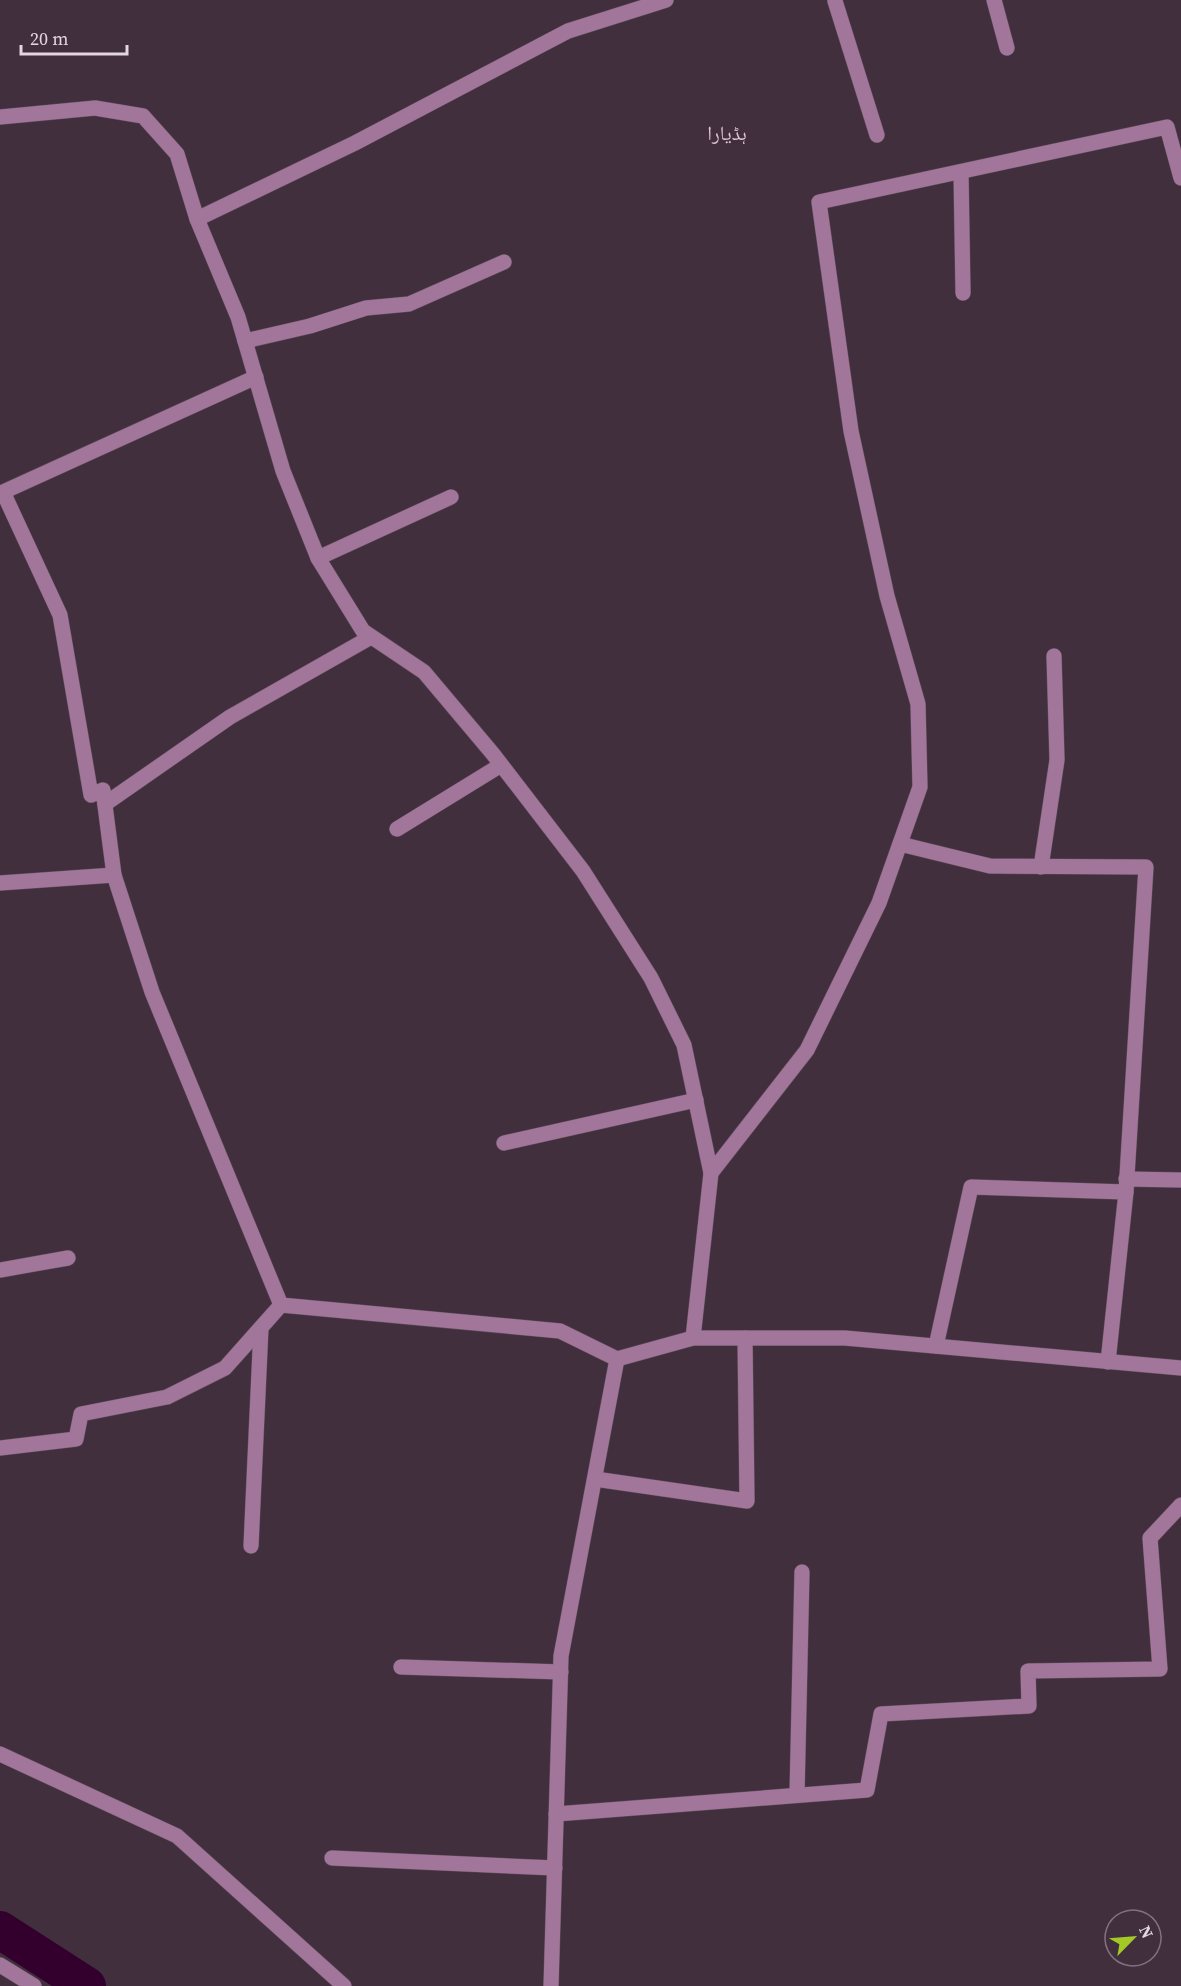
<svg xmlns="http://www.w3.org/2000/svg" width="1181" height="1986" viewBox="0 0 1181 1986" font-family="'Source Serif 4','Noto Naskh Arabic',serif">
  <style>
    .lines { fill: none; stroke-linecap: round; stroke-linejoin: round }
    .canal { stroke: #33002e; stroke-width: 38 }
    .minor-casing { stroke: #5f4d5b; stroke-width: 16 }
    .minor { stroke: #a2769a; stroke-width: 15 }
    .labels { text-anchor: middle; stroke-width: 5; stroke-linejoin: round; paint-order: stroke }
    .quarter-label { font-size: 20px; fill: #dcc4d7; stroke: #422f3e }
  </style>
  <rect width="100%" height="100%" fill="#422f3e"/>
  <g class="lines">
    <polyline class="canal" points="0,1930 87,1986"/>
    <defs>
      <g id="minor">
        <polyline points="666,0 568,31 355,143 197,219 238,317 283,471 318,558 363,631 424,672 493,754 583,871 651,978 684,1045 711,1173"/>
        <polyline points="994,0 1007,48"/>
        <polyline points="835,1 877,135"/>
        <polyline points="0,117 95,108 143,116 177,154 197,219"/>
        <polyline points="961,172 963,293"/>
        <polyline points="245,341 310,326 366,308 409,304 504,262"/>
        <polyline points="318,558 451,497"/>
        <polyline points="105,804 230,717 371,637"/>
        <polyline points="397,829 501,765"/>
        <polyline points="900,844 990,866 1146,867 1126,1192 1108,1362"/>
        <polyline points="1041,867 1057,760 1054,656"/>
        <polyline points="114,875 103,790 91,795 60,615 3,492 256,377"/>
        <polyline points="0,883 114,875 152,992 281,1305 560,1331 617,1359 561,1656 551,1986"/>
        <polyline points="504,1143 696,1100"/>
        <polyline points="1126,1179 1181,1180"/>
        <polyline points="0,1270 68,1258"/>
        <polyline points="693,1338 711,1173 807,1050 879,903 920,787 918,704 887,596 851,431 819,202 1167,127 1181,178"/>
        <polyline points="936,1346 971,1187 1126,1192"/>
        <polyline points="617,1359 693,1338 845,1338 1181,1368"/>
        <polyline points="0,1448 76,1439 81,1414 167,1397 225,1368 281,1305"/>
        <polyline points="595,1479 747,1501 745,1338"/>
        <polyline points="251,1546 261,1328"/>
        <polyline points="401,1667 561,1672"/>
        <polyline points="0,1754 177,1836 344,1986"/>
        <polyline points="797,1795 802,1572"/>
        <polyline points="556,1814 867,1790 881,1714 1029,1706 1028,1671 1160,1669 1150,1538 1181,1505"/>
        <polyline points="332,1858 555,1868"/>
        <polyline points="0,1965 34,1986"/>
      </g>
    </defs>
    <use href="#minor" class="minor-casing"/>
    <use href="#minor" class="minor"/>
  </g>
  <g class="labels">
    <g class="quarter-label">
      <text x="727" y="140">ہڈیارا</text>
    </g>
  </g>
  <g transform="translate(1133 1938) rotate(65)"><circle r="28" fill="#422f3e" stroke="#82727e" stroke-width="1.5"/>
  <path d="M0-4.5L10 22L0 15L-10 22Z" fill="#a3c927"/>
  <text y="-9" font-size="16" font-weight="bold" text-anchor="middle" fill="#e2d6df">N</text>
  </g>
  <path d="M21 45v9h106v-9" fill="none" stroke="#e2d6df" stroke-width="3"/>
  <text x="30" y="45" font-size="18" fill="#e2d6df" stroke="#422f3e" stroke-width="4.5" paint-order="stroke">20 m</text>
</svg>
